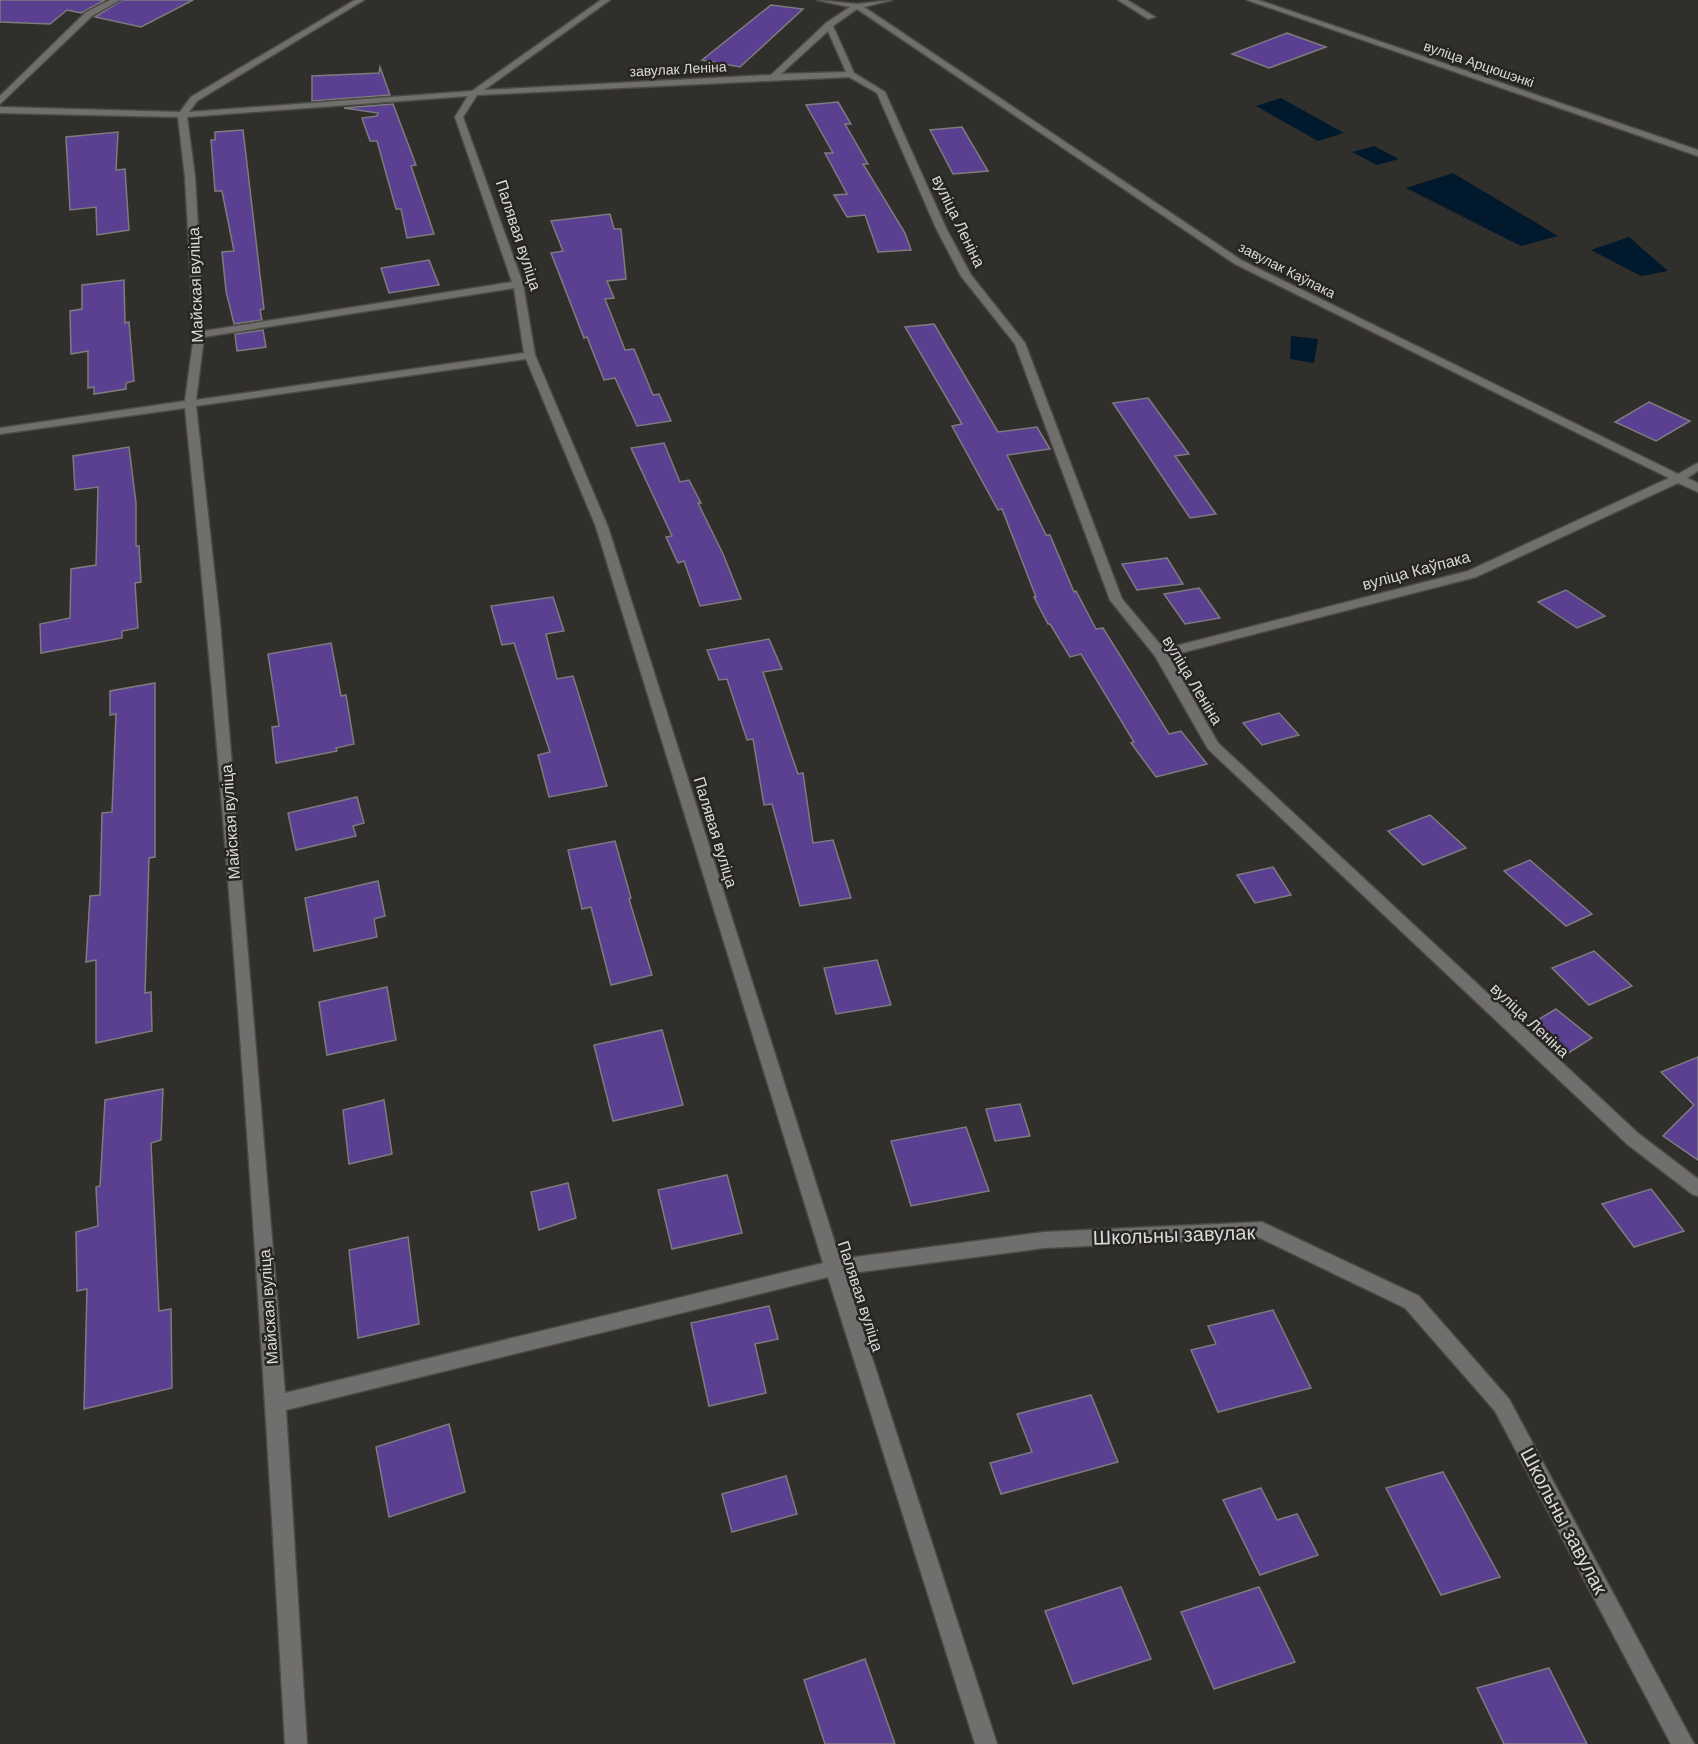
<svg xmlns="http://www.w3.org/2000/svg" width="1698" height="1744" viewBox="0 0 1698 1744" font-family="'DM Sans',sans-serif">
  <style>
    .water { fill: #00192d }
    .building { fill: #5b4091; stroke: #7c7c7f; stroke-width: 1.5 }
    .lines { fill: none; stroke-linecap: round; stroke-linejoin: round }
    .minor-casing { stroke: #4c4a47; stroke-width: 3 }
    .minor { fill: #706f6d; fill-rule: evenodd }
    .labels { text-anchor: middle; stroke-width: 5; stroke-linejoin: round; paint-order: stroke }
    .far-street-label { font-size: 14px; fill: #d9d8d6; stroke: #272523 }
    .street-label { font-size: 16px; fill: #d9d8d6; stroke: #272523 }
    .near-street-label { font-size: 20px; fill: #d9d8d6; stroke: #272523 }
  </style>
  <rect width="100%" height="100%" fill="#312f2c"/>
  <g class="water">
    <polygon points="1281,98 1344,133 1318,141 1256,106"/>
    <polygon points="1374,146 1399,159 1377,165 1352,152"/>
    <polygon points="1453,173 1558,236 1521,246 1406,188"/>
    <polygon points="1629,237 1668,271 1641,276 1591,250"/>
    <polygon points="1291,336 1318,339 1314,363 1290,359"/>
  </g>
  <g class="building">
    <polygon points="0,0 105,0 81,13 67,10 50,24 0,22"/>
    <polygon points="122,0 193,0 141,27 95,17"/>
    <polygon points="771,5 803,9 740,67 702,60"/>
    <polygon points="1287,33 1326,47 1269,68 1232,54"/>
    <polygon points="380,67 390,95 312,101 312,76 379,73"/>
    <polygon points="838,102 851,124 845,124 868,164 863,164 905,233 911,250 878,252 865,215 847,217 834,195 847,194 825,153 833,153 806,105"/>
    <polygon points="393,104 416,165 411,166 434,234 407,238 401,209 396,209 377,141 370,141 362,118 377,116 378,113 344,108"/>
    <polygon points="962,127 988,171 953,174 930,130"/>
    <polygon points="243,130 264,309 260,310 262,320 234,324 226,291 222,252 234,251 222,191 215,191 211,140 215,140 215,132"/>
    <polygon points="118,132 116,170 125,169 129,230 97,235 96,207 70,210 66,137"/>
    <polygon points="610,214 614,229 621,229 626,279 607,281 614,298 605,299 625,350 634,349 653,395 659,394 671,421 637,426 615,378 604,380 587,337 584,338 551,253 563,251 551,221"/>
    <polygon points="429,260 439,285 389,293 381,268"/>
    <polygon points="124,280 125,323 129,322 134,381 126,383 126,389 94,394 94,387 88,388 88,351 71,354 70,311 82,309 82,285"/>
    <polygon points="934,324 998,432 1037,427 1050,449 1007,455 1046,535 1050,535 1074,592 1076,591 1096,629 1103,628 1169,734 1181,731 1207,764 1156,777 1131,743 1134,742 1081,654 1070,657 1050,624 1048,624 1034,597 1036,597 1002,509 998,510 952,426 962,424 905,327"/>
    <polygon points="263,330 266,347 237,351 235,334"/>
    <polygon points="1148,398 1189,454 1175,456 1216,514 1190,518 1113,403"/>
    <polygon points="1649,402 1690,421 1656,441 1615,422"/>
    <polygon points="664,443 680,482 689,480 701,503 698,503 723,554 741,599 700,606 684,561 678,563 666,537 672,536 631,448"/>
    <polygon points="129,447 136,503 136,546 139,546 141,582 135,583 138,628 122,631 122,638 41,653 40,624 70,618 71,569 96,565 98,487 75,490 73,456"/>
    <polygon points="1167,558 1183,584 1137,590 1122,564"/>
    <polygon points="1199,588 1220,618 1185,624 1164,594"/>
    <polygon points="1566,590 1605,616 1577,628 1538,602"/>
    <polygon points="553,597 564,631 546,634 557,679 573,676 607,786 549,797 538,755 550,752 514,643 502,645 491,606"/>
    <polygon points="769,639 782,669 763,672 798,774 803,773 813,843 833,840 851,898 800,906 772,804 764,805 753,739 747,740 727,679 719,680 707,650"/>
    <polygon points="331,643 341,696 346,695 354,744 336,748 337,751 276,763 272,727 279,726 268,654"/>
    <polygon points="155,683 155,857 149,858 145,993 151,992 152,1031 96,1043 96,960 86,962 90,896 100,895 102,813 112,812 116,714 110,715 110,691"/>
    <polygon points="1279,713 1299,735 1262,745 1243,723"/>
    <polygon points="357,797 364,823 353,826 356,836 296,850 288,813"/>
    <polygon points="1430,815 1466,848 1423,865 1388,831"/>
    <polygon points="615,841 631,898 629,899 652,975 611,985 591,907 582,909 568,850"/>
    <polygon points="1530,860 1592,914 1566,926 1504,871"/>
    <polygon points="1273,867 1291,895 1255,903 1237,875"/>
    <polygon points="378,881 385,916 374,919 377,937 314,951 305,898"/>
    <polygon points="1594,951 1632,986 1589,1005 1552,968"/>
    <polygon points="877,960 891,1005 836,1014 824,968"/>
    <polygon points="387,987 396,1040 327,1055 319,1002"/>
    <polygon points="1556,1009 1592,1038 1565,1055 1529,1025"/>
    <polygon points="662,1030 683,1105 613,1121 594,1045"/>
    <polygon points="1698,1057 1698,1160 1663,1136 1694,1105 1661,1072"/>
    <polygon points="163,1089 161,1140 151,1143 159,1311 171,1309 172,1388 84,1409 87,1289 77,1291 76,1232 98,1226 96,1187 100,1186 105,1100"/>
    <polygon points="384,1100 392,1154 349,1164 343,1110"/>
    <polygon points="1020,1104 1030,1136 995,1141 986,1109"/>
    <polygon points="966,1127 989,1191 911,1206 891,1141"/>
    <polygon points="727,1175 742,1233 672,1249 658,1190"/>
    <polygon points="568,1183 576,1218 539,1230 531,1192"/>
    <polygon points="1651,1189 1684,1231 1634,1247 1602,1204"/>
    <polygon points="408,1237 419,1324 358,1338 349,1250"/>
    <polygon points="769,1306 778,1339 755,1344 766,1393 709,1406 691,1323"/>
    <polygon points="1273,1310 1311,1388 1218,1412 1191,1350 1216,1344 1208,1326"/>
    <polygon points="1091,1395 1118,1462 1001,1494 990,1463 1032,1452 1017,1414"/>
    <polygon points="449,1424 465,1492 389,1517 376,1447"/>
    <polygon points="1443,1472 1500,1577 1441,1595 1386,1488"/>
    <polygon points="786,1476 797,1514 732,1532 722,1494"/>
    <polygon points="1261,1488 1277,1520 1297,1514 1318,1555 1260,1575 1223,1500"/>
    <polygon points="1121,1587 1151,1659 1073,1684 1045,1611"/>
    <polygon points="1259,1587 1295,1662 1214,1689 1181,1612"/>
    <polygon points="865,1659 895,1744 825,1744 804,1680"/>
    <polygon points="1549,1668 1587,1744 1504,1744 1477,1688"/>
  </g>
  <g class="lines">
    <defs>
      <g id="minor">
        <polygon points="110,0 120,0 92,16 0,104 0,96 86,12"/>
        <path d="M355,0H364L197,101L189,112L472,91L601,0H610L484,90L771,75L826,23L850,7L817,0L857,4L892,0L864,7L1241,260L1678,474L1698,463V471L1687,478L1698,483V492L1678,483L1476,577L1169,656L1218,743L1639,1134L1698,1179V1196L1692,1194L1627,1144L1208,749L1155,656L1110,600L1015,344L961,276L936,228L877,93L849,77L477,95L463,117L523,284L535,355L608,527L840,1259L1044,1232L1262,1222L1419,1296L1509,1399L1694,1744H1671L1495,1411L1405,1308L1260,1238L1044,1248L845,1274L997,1744H975L828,1277L286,1410L307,1744H285C260,1298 231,852 185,408L0,434V428L185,401L194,335L185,177L178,117L0,113V107L180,112L191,97ZM857,9L1235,264L1669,478L1468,571L1164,649L1122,599L1025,343L971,275L946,228L885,92L854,73L833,26ZM828,31L846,72L781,74ZM468,96L455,117L512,282L204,331L195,177L187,117ZM514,288L524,353L196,400L204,337ZM526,359L596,527L823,1263L285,1393L220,623L196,406Z"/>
        <polygon points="1118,0 1127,0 1155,17 1148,19"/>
        <polygon points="1247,0 1258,0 1698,150 1698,156"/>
      </g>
    </defs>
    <use href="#minor" class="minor-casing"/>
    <use href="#minor" class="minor"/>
  </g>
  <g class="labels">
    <g class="far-street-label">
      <text transform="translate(1479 64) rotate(19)" y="5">вуліца Арцюшэнкі</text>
      <text transform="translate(678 69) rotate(-3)" y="5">завулак Леніна</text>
      <text transform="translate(1287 270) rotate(27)" y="5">завулак Каўпака</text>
    </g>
    <g class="street-label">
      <text transform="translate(959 221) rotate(64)" y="6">вуліца Леніна</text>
      <text transform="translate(519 235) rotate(72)" y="6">Палявая вуліца</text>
      <text transform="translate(195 285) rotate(-92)" y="6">Майская вуліца</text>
      <text transform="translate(1416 570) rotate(-15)" y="6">вуліца Каўпака</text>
      <text transform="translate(1193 680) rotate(59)" y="6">вуліца Леніна</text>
      <text transform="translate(230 822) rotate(-94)" y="6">Майская вуліца</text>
      <text transform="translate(716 832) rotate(73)" y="6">Палявая вуліца</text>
      <text transform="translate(1530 1020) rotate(43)" y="6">вуліца Леніна</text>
      <text transform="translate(861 1296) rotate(72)" y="6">Палявая вуліца</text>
      <text transform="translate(268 1307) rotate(-94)" y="6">Майская вуліца</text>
    </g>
    <g class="near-street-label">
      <text transform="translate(1174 1235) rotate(-2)" y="7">Школьны завулак</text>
      <text transform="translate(1564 1521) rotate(62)" y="7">Школьны завулак</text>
    </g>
  </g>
</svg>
